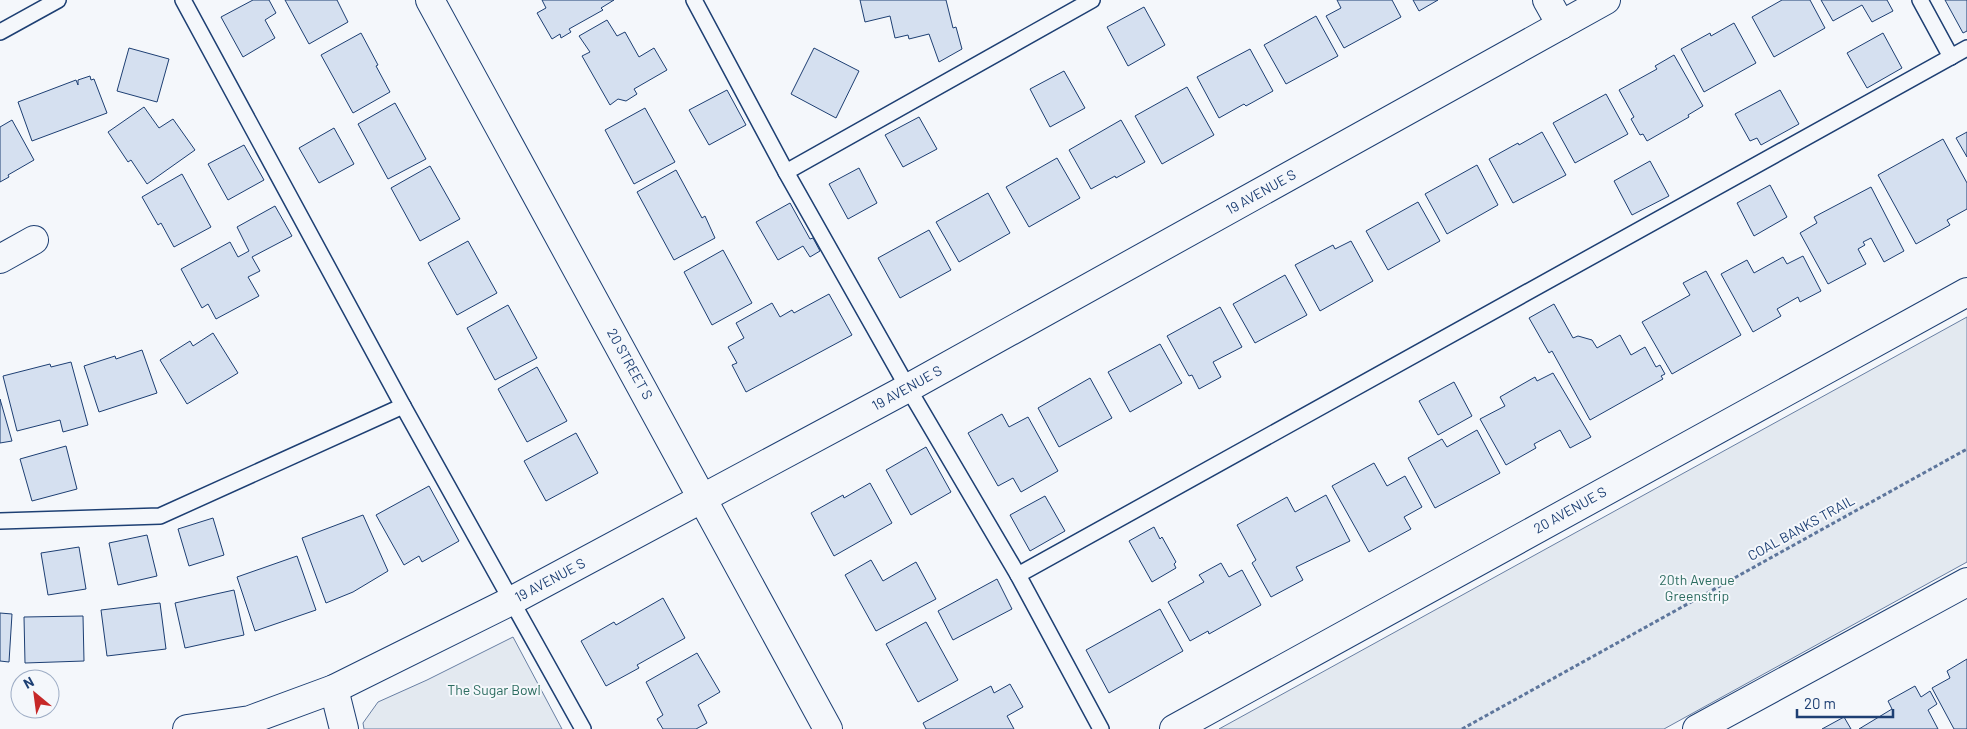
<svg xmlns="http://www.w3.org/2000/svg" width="1967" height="729" viewBox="0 0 1967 729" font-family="Barlow,sans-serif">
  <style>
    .green { fill: #e3e9f0; stroke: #687fa3 }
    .building { fill: #d5e0f0; stroke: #1d3f73 }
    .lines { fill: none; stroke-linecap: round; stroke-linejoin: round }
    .lane-casing { stroke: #1d3f73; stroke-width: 18 }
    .street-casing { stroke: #1d3f73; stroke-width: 30 }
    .secondary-casing { stroke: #1d3f73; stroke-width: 30 }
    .path { stroke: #5e769c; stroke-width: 3; stroke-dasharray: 4 2.5; stroke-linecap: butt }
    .lane { stroke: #f4f7fb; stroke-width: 15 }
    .street { stroke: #f4f7fb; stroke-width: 28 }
    .secondary { stroke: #f4f7fb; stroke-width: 28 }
    .labels { text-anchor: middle; stroke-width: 4; stroke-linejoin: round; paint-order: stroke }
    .street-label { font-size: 14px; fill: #1d3f73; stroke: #f4f7fb }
    .park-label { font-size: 14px; fill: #2c6c60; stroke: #f4f7fb }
  </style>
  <rect width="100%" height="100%" fill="#f4f7fb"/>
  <g class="green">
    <polygon points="1967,317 1967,562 1664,729 1219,729"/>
    <polygon points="513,637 562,729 364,729 363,723 378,702 427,680"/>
  </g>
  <g class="building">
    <polygon points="253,0 269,0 276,13 265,20 275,38 243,57 221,17"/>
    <polygon points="285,0 337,0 348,22 309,44"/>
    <polygon points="542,0 614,0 601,8 603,10 569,29 571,32 561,38 560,34 552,39 537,13 546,8"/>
    <polygon points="860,0 946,0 953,28 956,27 962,49 939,62 929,34 909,39 908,35 895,38 890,16 865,22"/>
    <polygon points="1337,0 1392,0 1401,17 1344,48 1326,16 1341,8"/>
    <polygon points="1413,0 1438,0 1419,11"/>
    <polygon points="1782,0 1810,0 1825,28 1774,57 1752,17"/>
    <polygon points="1821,0 1887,0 1893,11 1872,22 1862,5 1833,21"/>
    <polygon points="1945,0 1967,0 1967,31 1963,33"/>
    <polygon points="1144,7 1165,45 1128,66 1107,27"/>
    <polygon points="1316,16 1338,56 1286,84 1264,45"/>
    <polygon points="607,20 617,36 625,32 639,57 654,48 667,70 634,89 637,94 626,101 618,99 610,105 582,56 590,52 579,36"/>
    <polygon points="1734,23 1756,63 1704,92 1681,49 1710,33 1711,36"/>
    <polygon points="361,33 378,65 376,66 390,92 353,113 321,55"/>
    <polygon points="1883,33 1902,68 1867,88 1847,53"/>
    <polygon points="129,48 169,59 157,102 117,91"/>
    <polygon points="814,48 859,71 836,118 791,94"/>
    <polygon points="1250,49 1273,91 1246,106 1244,104 1219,118 1197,77"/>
    <polygon points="1674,55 1703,106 1688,115 1689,117 1647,141 1643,134 1640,135 1631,119 1634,117 1619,90 1657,69 1655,66"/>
    <polygon points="1064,71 1085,108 1050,127 1030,89"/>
    <polygon points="90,76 91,80 94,79 107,113 32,141 18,102 76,80 78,85 78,80"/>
    <polygon points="1187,87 1214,135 1162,164 1135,116"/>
    <polygon points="727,90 746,125 709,145 689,110"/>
    <polygon points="1780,90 1799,124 1761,145 1757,138 1750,141 1735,114"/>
    <polygon points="1606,94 1628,134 1575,163 1553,123"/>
    <polygon points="395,103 426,159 388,179 358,124"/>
    <polygon points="144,107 159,128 173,119 195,150 147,184 131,160 128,162 108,132"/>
    <polygon points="645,108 675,162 634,184 605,130"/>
    <polygon points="919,117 937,149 903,167 885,135"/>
    <polygon points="12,120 34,160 8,175 9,177 0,182 0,127"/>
    <polygon points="1121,120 1145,162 1116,178 1115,176 1091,189 1069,150"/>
    <polygon points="334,128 354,164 319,183 299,148"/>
    <polygon points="1542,132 1566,175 1513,203 1489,159 1518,143 1519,145"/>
    <polygon points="1967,132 1967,157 1956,138"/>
    <polygon points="1943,139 1967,183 1967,209 1947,220 1950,225 1916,244 1878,175"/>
    <polygon points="244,145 264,180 228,200 208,164"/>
    <polygon points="1057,158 1080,198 1029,227 1006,187"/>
    <polygon points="1650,161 1669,196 1632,215 1614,181"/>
    <polygon points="1477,165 1498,205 1447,234 1425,194"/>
    <polygon points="430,166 460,219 420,241 391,188"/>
    <polygon points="859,168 877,203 848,219 829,184"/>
    <polygon points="676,170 702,218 705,216 715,238 674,260 637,192"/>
    <polygon points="182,174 211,227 174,247 161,223 158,225 142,197"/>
    <polygon points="1770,185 1787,217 1754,236 1737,203"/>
    <polygon points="1871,187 1904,251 1884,262 1871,238 1863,242 1865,245 1858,249 1866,264 1828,284 1800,233 1817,223 1814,217"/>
    <polygon points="988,193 1010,233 959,262 936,222"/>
    <polygon points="1418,202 1440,241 1388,270 1366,231"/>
    <polygon points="790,203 810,239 813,238 820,251 810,257 803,246 778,260 756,222"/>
    <polygon points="275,206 292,236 252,257 260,271 248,277 259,296 216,319 208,304 202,308 181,269 230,242 238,257 249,251 237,227"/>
    <polygon points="929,230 951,270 900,298 878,258"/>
    <polygon points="468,241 497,293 457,315 428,263"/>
    <polygon points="1351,241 1373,281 1320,311 1295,265 1333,245 1335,249"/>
    <polygon points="723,250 752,303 712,325 684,272"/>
    <polygon points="1803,256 1821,291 1800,302 1798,297 1777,309 1781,316 1753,332 1721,274 1747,260 1754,273 1783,257 1787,264"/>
    <polygon points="1706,271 1741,335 1672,374 1642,322 1690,295 1683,283"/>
    <polygon points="1285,275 1307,315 1255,343 1233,304"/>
    <polygon points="829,294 852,335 746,392 732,365 737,363 728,347 744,338 736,323 772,303 780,317 792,310 794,313"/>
    <polygon points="1554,304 1573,338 1578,336 1592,340 1597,348 1620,335 1631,355 1645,347 1656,367 1660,365 1665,374 1661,376 1663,379 1590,420 1552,351 1549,353 1529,318"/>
    <polygon points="508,305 537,358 495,380 467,328"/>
    <polygon points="1220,307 1242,347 1213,362 1221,377 1199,389 1192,375 1189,376 1167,336"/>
    <polygon points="213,333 238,373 187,404 160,360 190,341 193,346"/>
    <polygon points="1160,344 1182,383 1130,412 1108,372"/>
    <polygon points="142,350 157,393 99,412 84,366 115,356 116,359"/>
    <polygon points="71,362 88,425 63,432 60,420 17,431 3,376 50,364 51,367"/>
    <polygon points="537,367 567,421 527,442 498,389"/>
    <polygon points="1553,373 1591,437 1570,448 1560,430 1534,444 1536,448 1506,465 1480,419 1505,406 1500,397 1535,377 1537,381"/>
    <polygon points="1090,378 1112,418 1059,447 1038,408"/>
    <polygon points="1454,382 1472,416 1438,435 1419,401"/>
    <polygon points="0,399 12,441 0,443"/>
    <polygon points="1002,414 1009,427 1028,417 1058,471 1021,492 1013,478 998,486 968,433"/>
    <polygon points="1477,430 1500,473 1435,508 1408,458 1442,439 1447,447"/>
    <polygon points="576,433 598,473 546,501 524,461"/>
    <polygon points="66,446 77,489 32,501 20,459"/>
    <polygon points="926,447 951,492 911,515 886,470"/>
    <polygon points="1374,463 1387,486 1405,476 1422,507 1404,517 1411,529 1369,552 1332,486"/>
    <polygon points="870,483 892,523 834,556 811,513 843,495 844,498"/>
    <polygon points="429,486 459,541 422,562 419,556 404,565 376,515"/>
    <polygon points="1326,495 1350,541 1296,567 1303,580 1271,597 1252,563 1256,560 1237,525 1287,497 1295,512"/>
    <polygon points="1045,496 1065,531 1030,551 1010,515"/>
    <polygon points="363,515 388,571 353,592 326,603 302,538"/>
    <polygon points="213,518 224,555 189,566 178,529"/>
    <polygon points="1154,527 1160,539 1162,537 1176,562 1174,564 1176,568 1152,582 1129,541"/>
    <polygon points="147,535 157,576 118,585 109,543"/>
    <polygon points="79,547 86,589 48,595 41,553"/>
    <polygon points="297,556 316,610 255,631 237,577"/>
    <polygon points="871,560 883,581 916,562 936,599 876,631 845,575"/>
    <polygon points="1221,563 1229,577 1242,570 1261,605 1209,634 1208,631 1190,641 1168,602 1204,582 1199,575"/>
    <polygon points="997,579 1012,609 953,640 938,611"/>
    <polygon points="234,590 244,635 185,648 175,603"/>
    <polygon points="663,598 685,638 637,665 639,668 606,686 581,641 614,622 616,625"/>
    <polygon points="160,603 166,649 107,656 101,610"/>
    <polygon points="1160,609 1183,651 1109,693 1086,650"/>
    <polygon points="0,613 12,614 9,662 0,661"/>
    <polygon points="83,616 84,661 25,663 24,617"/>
    <polygon points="926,622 958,680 918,702 886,644"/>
    <polygon points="697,653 720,692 698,705 707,723 696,729 663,729 657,719 663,715 646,682"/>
    <polygon points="1967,659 1967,729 1954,729 1932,688 1950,678 1947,671"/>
    <polygon points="1010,684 1023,707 1007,716 1014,729 926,729 923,723 991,686 994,693"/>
    <polygon points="1915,686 1921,697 1930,691 1937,704 1928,710 1938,729 1859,729 1892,709 1888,701"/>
    <polygon points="1844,717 1851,729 1822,729"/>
  </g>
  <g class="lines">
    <defs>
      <g id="lane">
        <polyline points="183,0 403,406 583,729"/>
        <polyline points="694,0 786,172 908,388 1018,575 1101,729"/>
        <polyline points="1920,0 1951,57"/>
        <polyline points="0,32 58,0"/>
        <polyline points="786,172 1092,0"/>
        <polyline points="0,521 160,516 403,406"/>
        <polyline points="1018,575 1967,48"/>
      </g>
      <g id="street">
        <polyline points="1547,0 1561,25"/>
        <polyline points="0,259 34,240"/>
        <polyline points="334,689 344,729"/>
        <polyline points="187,729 250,720 334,689 511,601 908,388 1606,0"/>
        <polyline points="1174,729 1967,292"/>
        <polyline points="1697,729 1967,582"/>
      </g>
      <polyline id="secondary" points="430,0 828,729"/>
    </defs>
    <use href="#lane" class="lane-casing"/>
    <use href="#street" class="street-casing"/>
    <use href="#secondary" class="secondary-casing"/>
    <polyline class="path" points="1462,729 1967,449"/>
    <use href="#lane" class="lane"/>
    <use href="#street" class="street"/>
    <use href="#secondary" class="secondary"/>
  </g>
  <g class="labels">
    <g class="street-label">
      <text transform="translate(1261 192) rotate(-29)" y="5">19 AVENUE S</text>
      <text transform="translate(630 364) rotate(61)" y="5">20 STREET S</text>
      <text transform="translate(907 388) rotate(-29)" y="5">19 AVENUE S</text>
      <text transform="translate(1570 510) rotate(-29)" y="5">20 AVENUE S</text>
      <text transform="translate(1801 528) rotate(-29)" y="5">COAL BANKS TRAIL</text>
      <text transform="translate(550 580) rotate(-28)" y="5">19 AVENUE S</text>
    </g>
    <g class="park-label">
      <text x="1697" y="585">20th Avenue<tspan x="1697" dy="16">Greenstrip</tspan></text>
      <text x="494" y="695">The Sugar Bowl</text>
    </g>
  </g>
  <g transform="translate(35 694) rotate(331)"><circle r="24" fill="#f4f7fb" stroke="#9eadc5"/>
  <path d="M0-4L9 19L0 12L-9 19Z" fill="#c62828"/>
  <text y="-8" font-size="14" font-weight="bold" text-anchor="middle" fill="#1d3f73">N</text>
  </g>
  <path d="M1797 709v8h96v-8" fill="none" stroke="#1d3f73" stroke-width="2.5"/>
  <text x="1804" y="709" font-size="15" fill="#1d3f73" stroke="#f4f7fb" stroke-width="4" paint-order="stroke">20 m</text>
</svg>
